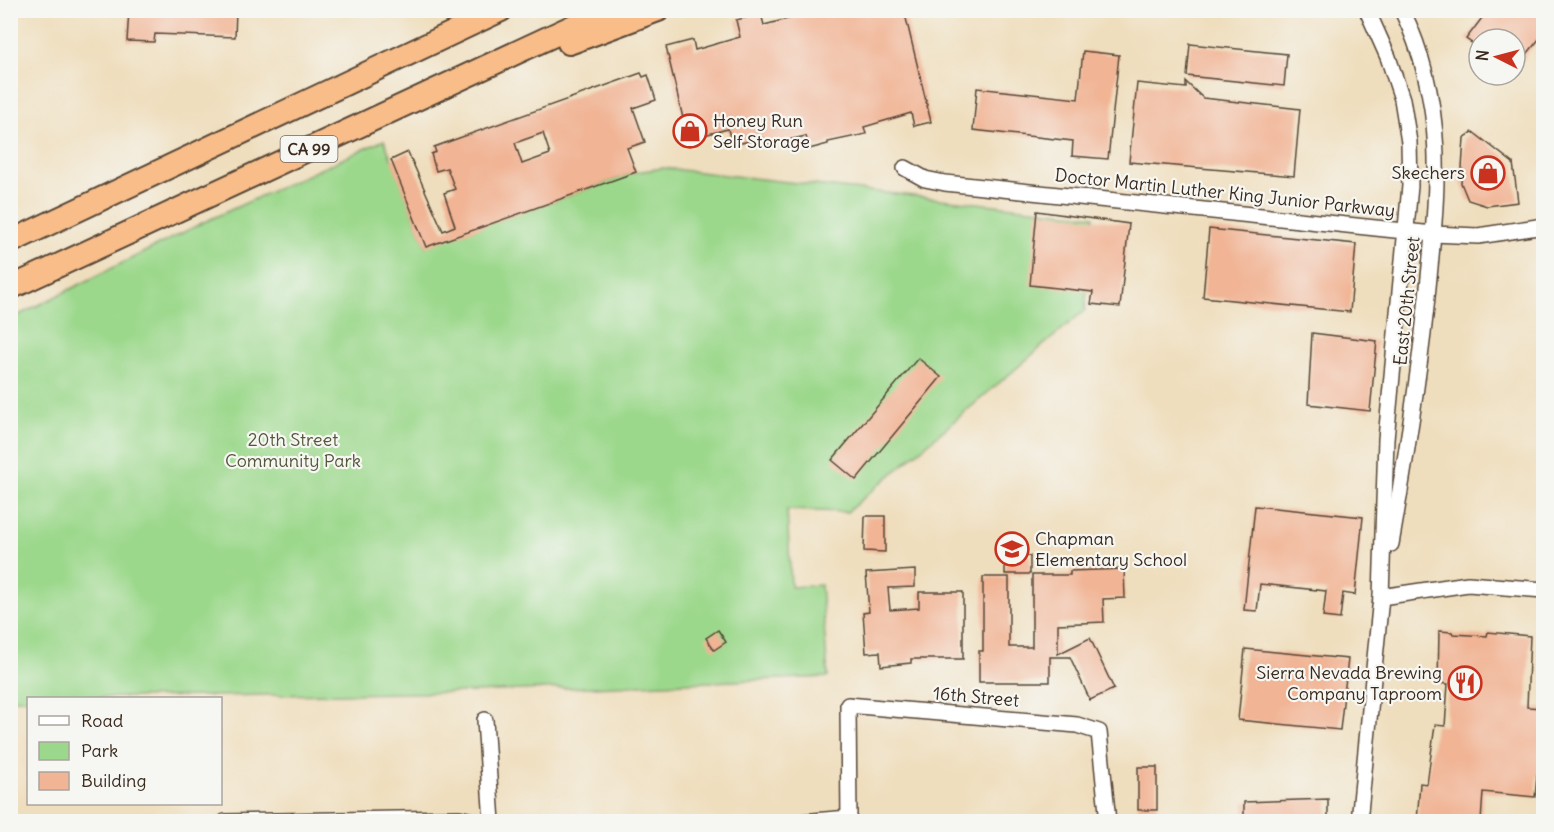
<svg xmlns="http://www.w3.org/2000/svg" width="1554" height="832" viewBox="0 0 1554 832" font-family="Delius,sans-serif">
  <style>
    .green { fill: #9cd88c; stroke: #6c8155; stroke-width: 1.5 }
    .building { fill: #f1b494; fill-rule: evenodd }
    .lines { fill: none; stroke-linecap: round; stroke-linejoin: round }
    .minor-casing { stroke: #564536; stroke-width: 18 }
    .highway-casing { stroke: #564536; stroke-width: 26 }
    .minor { stroke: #fff; stroke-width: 15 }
    .highway { stroke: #f8bd89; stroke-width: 22 }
    .labels { text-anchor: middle; stroke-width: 4.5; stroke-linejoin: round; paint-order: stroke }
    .shield { fill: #f6f6f2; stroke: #73675e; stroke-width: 1.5 }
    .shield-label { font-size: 16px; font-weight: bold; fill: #3b2a1e }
    .poi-label { font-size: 18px; fill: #3b2a1e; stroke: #f6f6f2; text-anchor: start }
    .street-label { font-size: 18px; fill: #3b2a1e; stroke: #f6f6f2 }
    .park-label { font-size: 18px; fill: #53563a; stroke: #f6f6f2 }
  </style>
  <rect width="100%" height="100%" fill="#f6f6f2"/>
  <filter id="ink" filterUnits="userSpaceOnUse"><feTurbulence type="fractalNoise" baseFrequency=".0167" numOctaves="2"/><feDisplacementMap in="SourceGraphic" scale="12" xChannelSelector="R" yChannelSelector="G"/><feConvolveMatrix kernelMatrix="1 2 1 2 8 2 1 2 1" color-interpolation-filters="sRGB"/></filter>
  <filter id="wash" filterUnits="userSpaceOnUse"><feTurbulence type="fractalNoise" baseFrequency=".008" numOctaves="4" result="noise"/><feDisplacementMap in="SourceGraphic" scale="24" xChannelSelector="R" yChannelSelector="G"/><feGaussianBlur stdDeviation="1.35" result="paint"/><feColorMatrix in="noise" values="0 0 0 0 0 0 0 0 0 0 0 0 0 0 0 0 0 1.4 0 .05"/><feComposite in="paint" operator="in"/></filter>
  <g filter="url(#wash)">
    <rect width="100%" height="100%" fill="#efdebd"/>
    <polygon class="green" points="384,140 426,246 636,172 663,168 1094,216 1085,310 847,512 787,510 791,587 821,585 828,677 476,692 11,699 11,319 202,223"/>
    <g id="blocks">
      <g class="building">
        <polygon points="129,10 236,10 235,37 155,34 154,42 127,41"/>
        <polygon points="810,10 904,10 931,122 914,126 911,113 864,127 866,134 828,142 828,144 809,149 806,136 766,145 764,138 732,145 728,129 688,139 666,47 693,40 695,50 740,37 736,20 761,14 764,25 811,13"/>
        <polygon points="1488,10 1544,10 1544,33 1515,69 1515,39 1479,39 1479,48 1466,39"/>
        <polygon points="1190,44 1287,54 1284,86 1187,76"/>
        <polygon points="1083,51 1119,55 1108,159 1072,156 1073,141 973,130 977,88 1078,99"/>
        <path d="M641,73L643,77L648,75L656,100L633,108L645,142L627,148L636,172L426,247L391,160L408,152L443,231L455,226L444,193L455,189L447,168L436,171L431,154L436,152L434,147ZM543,133L550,154L522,164L515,143Z"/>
        <polygon points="1186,82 1203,98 1300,109 1294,176 1129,162 1137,83 1186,88"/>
        <polygon points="1473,132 1513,163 1518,202 1487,206 1468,200 1461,183 1464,138"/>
        <polygon points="1037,211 1129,224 1120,307 1091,304 1093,292 1030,285"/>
        <polygon points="1209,229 1356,244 1350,312 1203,297"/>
        <polygon points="1312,333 1377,341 1370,411 1308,404"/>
        <polygon points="918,358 941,377 856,480 832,460"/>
        <polygon points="1255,506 1363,517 1355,595 1343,593 1340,619 1323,617 1326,591 1260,584 1257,611 1244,610"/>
        <polygon points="865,516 885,516 885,552 864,551"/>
        <polygon points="1030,556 1030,574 1005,574 1005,557"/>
        <polygon points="1124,569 1125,598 1103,599 1104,622 1058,624 1058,654 1090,638 1114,689 1090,700 1070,657 1050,657 1050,682 979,682 979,651 983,651 983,577 1009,577 1009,647 1032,647 1032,575 1070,575 1070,571"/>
        <polygon points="915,570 915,587 888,588 890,610 919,608 919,592 963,592 963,659 911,659 911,663 881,666 880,652 866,653 863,613 869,612 866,573"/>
        <polygon points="718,630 726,642 714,650 706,638"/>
        <polygon points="1439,631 1452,632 1453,634 1487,636 1488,632 1530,636 1527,707 1544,708 1544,777 1537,776 1535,797 1483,792 1481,822 1417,821 1420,783 1427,784 1435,725 1445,726 1448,684 1438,683"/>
        <polygon points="1245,649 1348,659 1340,730 1238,720"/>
        <rect x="1138" y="767" width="19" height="43"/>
        <polygon points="1328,799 1328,822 1244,822 1244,802"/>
      </g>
    </g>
  </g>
  <g filter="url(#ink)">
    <use href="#blocks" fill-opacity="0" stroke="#564536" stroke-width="1.5"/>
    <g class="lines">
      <defs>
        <g id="minor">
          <polyline points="905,168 925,179 945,183 1433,234 1478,236 1544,226"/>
          <path d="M1391,544C1406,458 1420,373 1428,287C1438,188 1447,103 1402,10"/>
          <polyline points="1381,597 1468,584 1544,590"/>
          <polyline points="485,720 492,822"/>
          <polyline points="225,822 459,818 477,822"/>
          <polyline points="801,822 849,818"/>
          <polyline points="849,822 848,705 1077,725 1099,732 1108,822"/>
          <polyline points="1359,822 1381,597 1386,439 1410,186 1409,142 1402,99 1388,57 1367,10"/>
        </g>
        <g id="highway">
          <polyline points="569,43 658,10"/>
          <polyline points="10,242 501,10"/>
          <polyline points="10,288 608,10"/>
        </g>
      </defs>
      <use href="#minor" class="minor-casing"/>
      <use href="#highway" class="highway-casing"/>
      <use href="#minor" class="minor"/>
      <use href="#highway" class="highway"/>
    </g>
  </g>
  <defs>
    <symbol id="shop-ring" viewBox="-11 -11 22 22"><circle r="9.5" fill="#f6f6f2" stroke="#c8321e" stroke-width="1.5"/><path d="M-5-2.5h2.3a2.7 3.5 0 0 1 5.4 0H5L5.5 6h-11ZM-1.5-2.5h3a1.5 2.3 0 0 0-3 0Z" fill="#c8321e"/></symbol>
    <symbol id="school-ring" viewBox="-11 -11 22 22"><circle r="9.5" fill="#f6f6f2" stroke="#c8321e" stroke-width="1.5"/><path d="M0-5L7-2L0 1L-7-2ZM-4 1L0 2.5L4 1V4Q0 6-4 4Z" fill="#c8321e"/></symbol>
    <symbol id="restaurant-ring" viewBox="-11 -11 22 22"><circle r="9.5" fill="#f6f6f2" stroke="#c8321e" stroke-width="1.5"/><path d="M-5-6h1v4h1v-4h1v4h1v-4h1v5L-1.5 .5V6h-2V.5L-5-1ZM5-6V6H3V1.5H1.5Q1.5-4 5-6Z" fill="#c8321e"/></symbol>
  </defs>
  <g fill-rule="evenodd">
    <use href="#shop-ring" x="671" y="112" width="38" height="38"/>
    <use href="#shop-ring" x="1469" y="154" width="38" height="38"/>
    <use href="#school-ring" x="993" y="530" width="38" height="38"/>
    <use href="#restaurant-ring" x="1446" y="664" width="38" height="38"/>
  </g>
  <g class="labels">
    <rect class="shield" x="280.5" y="136" width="57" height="26" rx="4.5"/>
    <g class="shield-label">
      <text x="309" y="155">CA 99</text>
    </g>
    <g class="poi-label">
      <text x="713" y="127">Honey Run<tspan x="713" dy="21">Self Storage</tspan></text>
      <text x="1465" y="179" text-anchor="end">Skechers</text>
      <text x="1035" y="545">Chapman<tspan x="1035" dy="21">Elementary School</tspan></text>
      <text x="1442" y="679" text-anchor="end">Sierra Nevada Brewing<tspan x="1442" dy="21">Company Taproom</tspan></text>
    </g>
    <g class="street-label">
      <text transform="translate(1225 193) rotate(6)" y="6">Doctor Martin Luther King Junior Parkway</text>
      <text transform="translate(1407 301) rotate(-84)" y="6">East 20th Street</text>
      <text transform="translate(976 697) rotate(5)" y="6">16th Street</text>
    </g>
    <g class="park-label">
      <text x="293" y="446">20th Street<tspan x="293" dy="21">Community Park</tspan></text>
    </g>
  </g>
  <rect width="1554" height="832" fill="none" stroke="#f6f6f2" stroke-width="36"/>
  <rect x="27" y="697" width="195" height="108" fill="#f6f6f2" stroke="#aba49d" stroke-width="1.5"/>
  <rect x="39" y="716" width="30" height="9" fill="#ffffff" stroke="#aba49d" stroke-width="1.5"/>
  <text x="81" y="727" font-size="18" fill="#3b2a1e">Road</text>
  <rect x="39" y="742" width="30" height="18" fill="#9cd88c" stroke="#aba49d" stroke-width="1.5"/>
  <text x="81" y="757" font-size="18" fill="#3b2a1e">Park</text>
  <rect x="39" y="772" width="30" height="18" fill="#f1b494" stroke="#aba49d" stroke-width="1.5"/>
  <text x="81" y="787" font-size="18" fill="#3b2a1e">Building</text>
  <g transform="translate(1497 57) rotate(276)"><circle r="28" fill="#f6f6f2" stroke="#aba49d" stroke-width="1.5"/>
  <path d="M0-4.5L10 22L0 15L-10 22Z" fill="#c8321e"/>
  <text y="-9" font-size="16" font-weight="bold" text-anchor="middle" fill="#3b2a1e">N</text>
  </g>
</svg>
